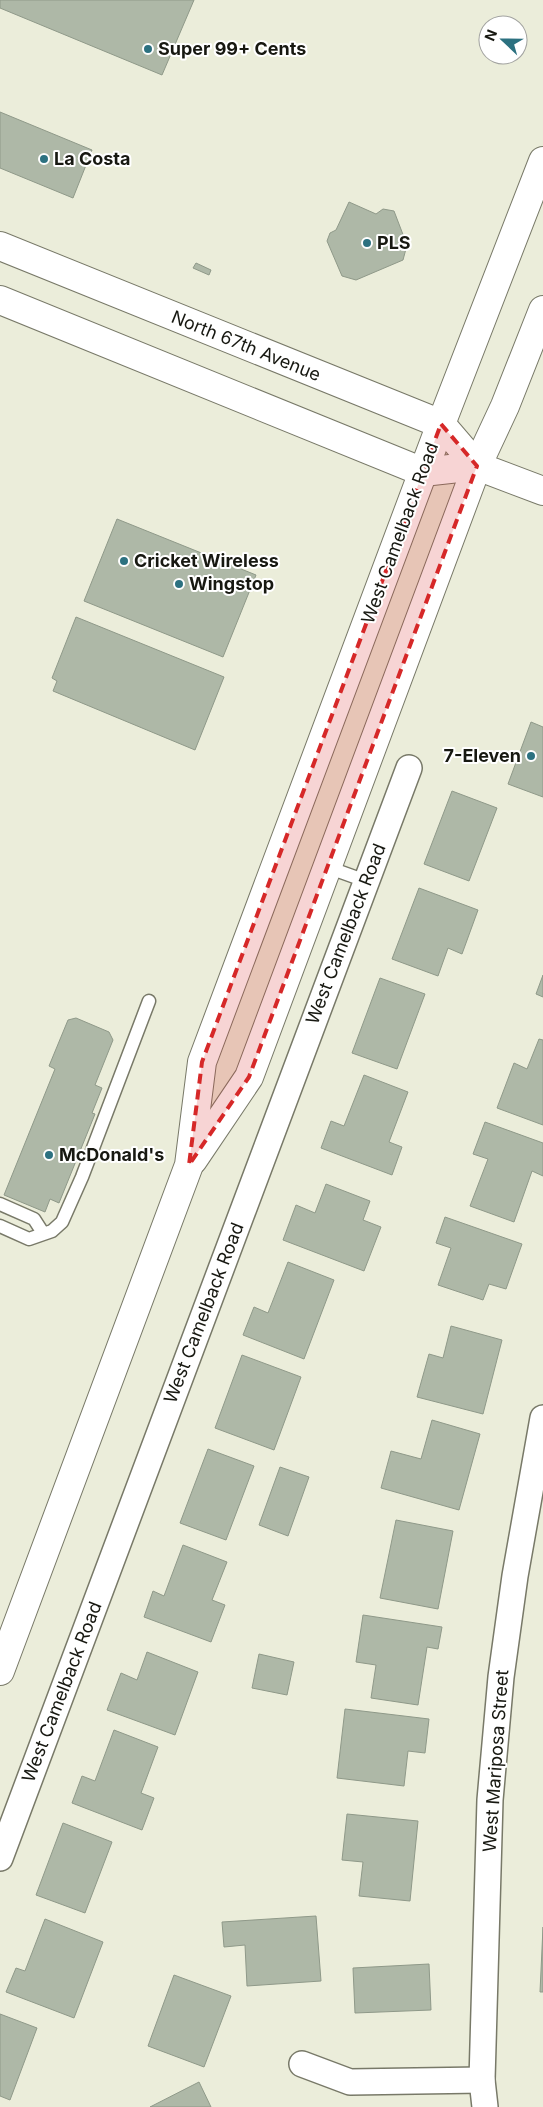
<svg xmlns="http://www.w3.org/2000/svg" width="543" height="2107" viewBox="0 0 543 2107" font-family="Inter,sans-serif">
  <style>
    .building { fill: #aeb8a7; stroke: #8f9989 }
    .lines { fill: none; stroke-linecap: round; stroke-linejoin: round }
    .lane-casing { stroke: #787968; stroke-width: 15 }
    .street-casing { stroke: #787968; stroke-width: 28 }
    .secondary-casing { stroke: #787968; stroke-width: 30 }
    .primary-casing { stroke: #787968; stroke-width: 30 }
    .lane { stroke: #fff; stroke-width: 12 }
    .street { stroke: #fff; stroke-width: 25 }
    .secondary { stroke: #fff; stroke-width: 28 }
    .primary { stroke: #fff; stroke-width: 28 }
    .marked { fill: #d62828; fill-opacity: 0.2; stroke: #d62828; stroke-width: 4; stroke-dasharray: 10 6; stroke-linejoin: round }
    .poi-dot { fill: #2c7180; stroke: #fff; stroke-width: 2 }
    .labels { text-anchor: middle; stroke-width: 4; stroke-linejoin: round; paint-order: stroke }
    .poi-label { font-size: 18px; font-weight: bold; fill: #171811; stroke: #fff; text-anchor: start }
    .street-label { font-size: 18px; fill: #171811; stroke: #fff }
  </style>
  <rect width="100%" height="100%" fill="#ebedda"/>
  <g class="building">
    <polygon points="0,0 194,0 162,75 0,8"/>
    <polygon points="0,112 92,150 73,198 0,168"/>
    <polygon points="349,202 376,214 383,209 394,211 407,245 403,260 356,280 342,276 327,241 330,233 336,230"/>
    <polygon points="196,263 211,270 209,275 193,268"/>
    <polygon points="117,519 256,575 223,657 84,601"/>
    <polygon points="76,617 224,677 195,750 53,691 57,681 52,678"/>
    <polygon points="531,722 543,727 543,797 508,784"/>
    <polygon points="452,791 497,808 469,881 424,864"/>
    <polygon points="419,888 478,910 462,954 448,948 438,976 392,959"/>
    <polygon points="543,975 543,997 536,994"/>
    <polygon points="380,978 425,994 397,1069 352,1053"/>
    <polygon points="76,1018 109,1032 113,1040 95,1085 102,1088 92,1113 95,1114 59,1203 50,1199 45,1212 4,1195 55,1069 49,1066 68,1020"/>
    <polygon points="539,1039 543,1040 543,1125 497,1108 514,1063 527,1069"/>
    <polygon points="364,1075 408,1092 389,1142 402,1147 392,1175 321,1148 331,1121 344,1126"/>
    <polygon points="485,1122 543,1143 543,1176 532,1171 514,1222 470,1206 488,1159 473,1154"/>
    <polygon points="326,1184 370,1201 363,1220 381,1227 364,1271 283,1240 296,1205 315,1213"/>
    <polygon points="445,1217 522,1244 506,1289 489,1284 483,1300 438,1285 451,1248 436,1243"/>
    <polygon points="288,1262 334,1280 304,1359 243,1335 254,1307 268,1313"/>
    <polygon points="451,1326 502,1340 483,1414 417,1397 429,1354 443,1358"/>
    <polygon points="242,1355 301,1377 274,1450 215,1428"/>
    <polygon points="432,1420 480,1434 459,1510 381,1488 391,1451 421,1459"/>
    <polygon points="208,1449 254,1466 226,1540 180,1523"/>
    <polygon points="280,1467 309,1477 288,1536 259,1525"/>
    <polygon points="396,1520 453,1531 438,1609 380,1598"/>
    <polygon points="183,1545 227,1562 212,1600 225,1605 211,1642 144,1617 153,1591 164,1596"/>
    <polygon points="363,1615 442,1627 438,1649 427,1647 418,1705 371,1698 376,1665 356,1662"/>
    <polygon points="147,1652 198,1672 175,1735 107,1710 121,1673 137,1680"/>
    <polygon points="259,1654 294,1662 287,1695 252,1688"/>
    <polygon points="345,1709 429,1719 425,1753 408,1751 404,1786 337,1778"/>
    <polygon points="114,1730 158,1747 141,1793 154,1798 142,1830 72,1803 82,1776 95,1781"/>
    <polygon points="347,1814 418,1821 410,1901 359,1896 363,1862 342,1860"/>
    <polygon points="63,1823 112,1842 85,1913 36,1895"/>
    <polygon points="316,1916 321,1981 247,1986 245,1945 224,1947 222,1922"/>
    <polygon points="45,1919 103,1942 74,2018 6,1992 16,1968 25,1971"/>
    <polygon points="543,1927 543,1992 540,1992"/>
    <polygon points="429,1964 431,2010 355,2013 353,1968"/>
    <polygon points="174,1975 231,1996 204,2067 148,2046"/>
    <polygon points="0,2014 37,2028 10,2100 0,2096"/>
    <polygon points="199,2082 211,2107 150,2107"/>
  </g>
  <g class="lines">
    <defs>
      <g id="lane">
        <polyline points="327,867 366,881"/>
        <polyline points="0,1204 34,1219 43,1233"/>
        <polyline points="0,1226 29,1239 52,1231 62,1222 82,1177 149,1001"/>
      </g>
      <g id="street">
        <polyline points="0,1858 409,768"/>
        <polyline points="302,2064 350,2082 482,2080"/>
        <polyline points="485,2107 482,2080 490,1800 501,1677 515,1576 543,1418"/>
      </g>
      <g id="secondary">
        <polyline points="0,246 441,424 477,466"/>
        <polyline points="0,300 423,472 477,466 543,491"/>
      </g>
      <g id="primary">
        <polyline points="193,1160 249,1077 477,466 505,406 543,310"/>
        <polyline points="0,1671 189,1165 202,1062 441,424 543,161"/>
      </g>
    </defs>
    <use href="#lane" class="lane-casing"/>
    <use href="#street" class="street-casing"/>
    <use href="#secondary" class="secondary-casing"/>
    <use href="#primary" class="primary-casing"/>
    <use href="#lane" class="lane"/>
    <use href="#street" class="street"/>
    <use href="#secondary" class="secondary"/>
    <use href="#primary" class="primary"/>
  </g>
  <path class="marked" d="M441,424L477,466L249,1077L189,1165L202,1062Z"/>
  <g class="poi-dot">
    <circle cx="148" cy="49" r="5"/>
    <circle cx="44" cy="159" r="5"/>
    <circle cx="367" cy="243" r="5"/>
    <circle cx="124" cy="561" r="5"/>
    <circle cx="179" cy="584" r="5"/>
    <circle cx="531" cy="756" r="5"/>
    <circle cx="49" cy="1155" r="5"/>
  </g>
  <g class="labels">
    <g class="poi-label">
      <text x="158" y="55">Super 99+ Cents</text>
      <text x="54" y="165">La Costa</text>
      <text x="377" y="249">PLS</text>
      <text x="134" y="567">Cricket Wireless</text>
      <text x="189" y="590">Wingstop</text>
      <text x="521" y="762" text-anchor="end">7-Eleven</text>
      <text x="59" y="1161">McDonald's</text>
    </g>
    <g class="street-label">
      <text transform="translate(246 346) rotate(22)" y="6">North 67th Avenue</text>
      <text transform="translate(400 533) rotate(-70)" y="6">West Camelback Road</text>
      <text transform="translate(346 934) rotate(-69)" y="6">West Camelback Road</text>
      <text transform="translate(204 1313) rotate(-69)" y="6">West Camelback Road</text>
      <text transform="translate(62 1692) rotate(-69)" y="6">West Camelback Road</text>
      <text transform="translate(496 1761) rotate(-86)" y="6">West Mariposa Street</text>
    </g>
  </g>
  <g transform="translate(503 40) rotate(292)"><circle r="24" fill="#ffffff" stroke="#a2a3a0"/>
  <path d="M0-4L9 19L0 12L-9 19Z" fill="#2c7180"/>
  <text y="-8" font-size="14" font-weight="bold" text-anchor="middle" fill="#171811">N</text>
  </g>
</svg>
